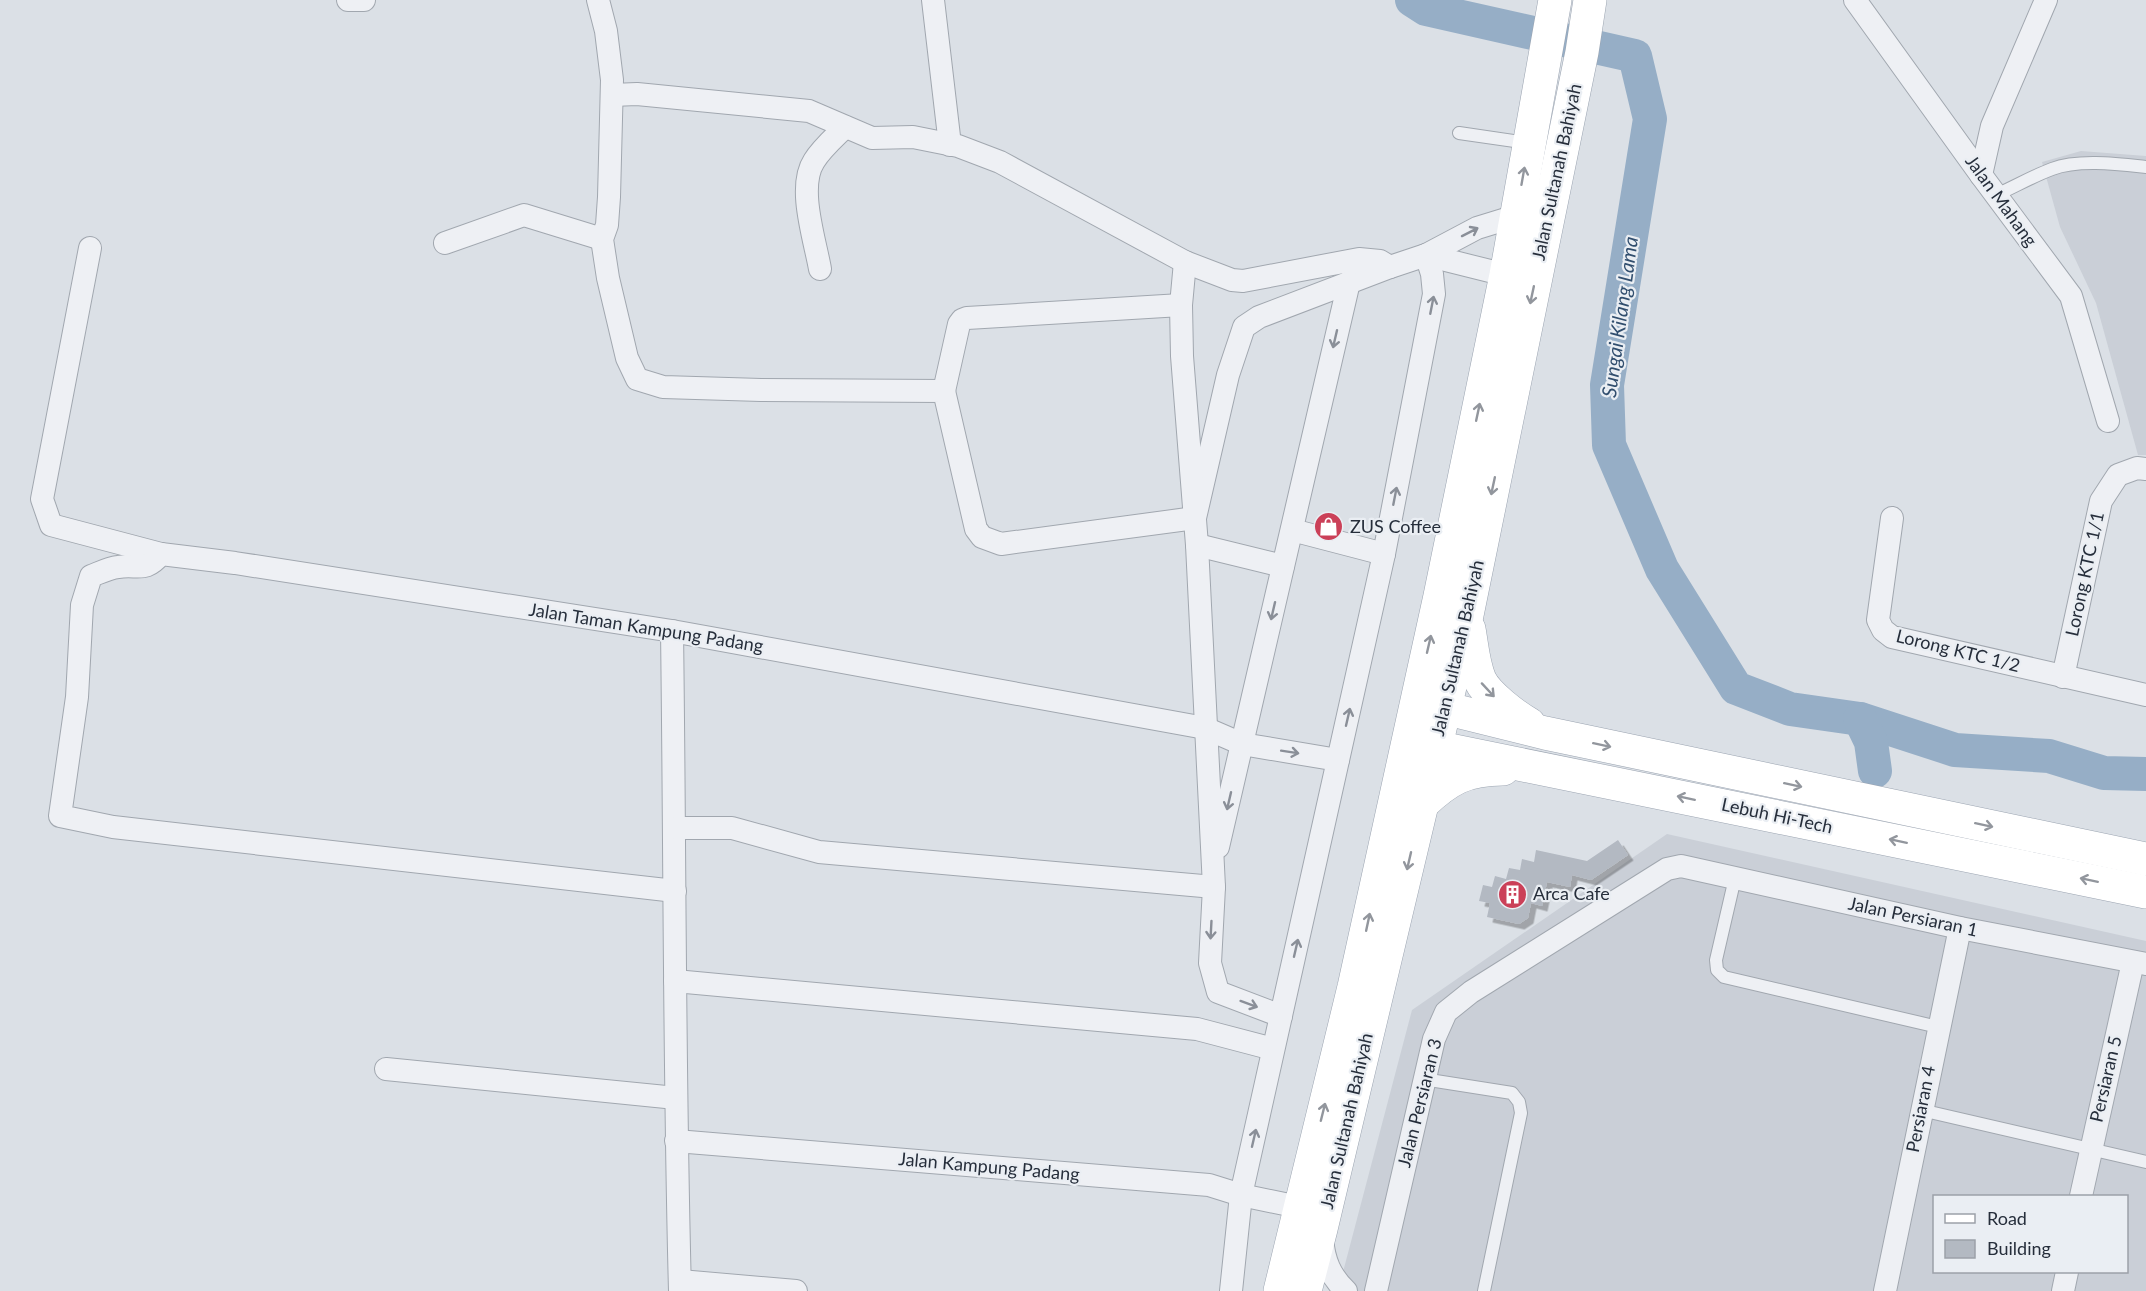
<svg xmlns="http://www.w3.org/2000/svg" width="2146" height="1291" viewBox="0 0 2146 1291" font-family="Lato,sans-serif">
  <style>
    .built { fill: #cacfd7; fill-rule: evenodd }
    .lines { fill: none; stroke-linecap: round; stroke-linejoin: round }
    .river { stroke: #96aec6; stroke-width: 34 }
    .building { fill: #b3b9c2; filter: url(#shadow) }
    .service-casing { stroke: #a1a7af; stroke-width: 14 }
    .minor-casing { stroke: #a1a7af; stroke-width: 24 }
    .primary-casing { stroke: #9ba4b1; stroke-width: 34 }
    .service { stroke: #eef0f4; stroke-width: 12 }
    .minor { stroke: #eef0f4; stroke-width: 22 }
    .primary { stroke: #fff; stroke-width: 33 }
    .oneway { stroke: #92969d }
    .oneway2 { stroke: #8a8f98 }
    .labels { text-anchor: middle; stroke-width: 4.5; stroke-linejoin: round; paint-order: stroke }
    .street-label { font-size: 18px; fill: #262e3b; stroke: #eaeef3 }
    .poi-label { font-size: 18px; fill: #262e3b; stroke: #eaeef3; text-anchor: start }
    .water-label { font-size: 20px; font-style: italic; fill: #314e6e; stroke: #eaeef3 }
  </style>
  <defs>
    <filter id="shadow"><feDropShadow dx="5.5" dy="5.5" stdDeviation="0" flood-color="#0004"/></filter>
  </defs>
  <rect width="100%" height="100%" fill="#dbe0e6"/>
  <g class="built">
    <polygon points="2081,151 2146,156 2146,455 2138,455 2096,303 2060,227 2042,162"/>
    <path d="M1667,834L2146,941V1291H1338L1412,1010ZM1934,1196H2126V1272H1934Z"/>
  </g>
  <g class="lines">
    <g class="river">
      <polyline points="1412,0 1426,9 1635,56 1650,119 1607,385 1609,445 1662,569 1736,688 1790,709 1860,719 1955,750 2049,756 2104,773 2146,774"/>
      <polyline points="1860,719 1871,742 1875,771"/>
    </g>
  </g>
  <polygon class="building" points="1618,840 1628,855 1591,880 1572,875 1570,887 1547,882 1542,906 1531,903 1528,918 1519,924 1487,917 1490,903 1479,901 1483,885 1492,887 1495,876 1506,879 1509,868 1520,870 1522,859 1534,862 1536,850 1587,861"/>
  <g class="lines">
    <defs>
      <g id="service">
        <polyline points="1459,133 1528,143"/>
        <path d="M1996,195C2014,187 2033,176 2052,169C2078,159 2118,164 2146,167"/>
        <polyline points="1735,878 1716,960 1717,970 1724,977 1938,1027"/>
        <polyline points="1423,1079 1512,1093 1519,1102 1521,1113 1484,1291"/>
        <polyline points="1921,1110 2146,1162"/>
      </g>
      <g id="minor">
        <polyline points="348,0 364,0"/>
        <polyline points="598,0 606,31 612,80 609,197 607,225 602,239 608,278 627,358 637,379 663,387 761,390 944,391 976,529 982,537 1001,544 1195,518 1228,375 1244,327 1259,317 1390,267"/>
        <polyline points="933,0 950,145"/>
        <polyline points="1855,0 1981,175 2071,296 2108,421"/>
        <polyline points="612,95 637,94 809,111 872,138 913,137 958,146 1000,162 1185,262 1232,280 1243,281 1359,259 1380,261 1390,267 1426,255 1477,228 1516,216"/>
        <polyline points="1981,175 1992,126 2046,0"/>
        <polyline points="445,243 524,215 602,239"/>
        <polyline points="90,248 42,499 51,525 161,554"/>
        <polyline points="1426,255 1506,275"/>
        <polyline points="1185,262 1181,305 1182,356 1197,545 1214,887 1210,963 1218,992 1281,1016"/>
        <path d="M820,269C815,240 797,187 814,161C822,148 835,137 845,127"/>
        <polyline points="944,391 959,324 962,320 967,318 1181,305"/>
        <polyline points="1892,518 1878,620 1883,630 1892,637 2146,695"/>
        <polyline points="1292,530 1384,554"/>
        <polyline points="1197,545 1283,566"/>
        <path d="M672,631C675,851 674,1071 680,1291"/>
        <polyline points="2063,677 2101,501 2118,475 2137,468 2146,469"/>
        <polyline points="675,828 732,828 819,852 1214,887"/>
        <polyline points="1218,847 1349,282"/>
        <path d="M675,891L113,827L60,816L77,697L82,605L91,576C99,573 109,568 118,567C139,564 145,573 161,554L235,563L672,631L1205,728L1242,744L1338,760"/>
        <polyline points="675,981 1197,1029 1273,1049"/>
        <polyline points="386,1069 676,1098"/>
        <polyline points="676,1141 1209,1185 1241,1195 1299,1207"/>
        <polyline points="2081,1196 2133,962"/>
        <path d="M1322,1239C1324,1260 1330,1276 1346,1291"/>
        <polyline points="680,1281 796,1291"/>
        <polyline points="1231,1291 1241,1195 1384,554 1434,294 1432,274 1426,255"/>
        <polyline points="1376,1291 1434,1039 1446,1012 1471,992 1667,869 1681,866 1960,928 2146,964"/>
        <polyline points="1885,1291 1960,928"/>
        <polyline points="2063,1291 2067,1272"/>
      </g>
      <g id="primary">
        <path d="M1469,629C1472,645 1473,664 1480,680C1487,695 1515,716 1529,724"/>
        <polyline points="1424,703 1545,733 2146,859"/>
        <polyline points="1415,743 2146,892"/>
        <path d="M1422,804C1448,779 1466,769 1503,769"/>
        <polyline points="1280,1291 1354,987 1440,596 1506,275 1555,0"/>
        <polyline points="1305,1291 1321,1229 1467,615 1582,52 1590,0"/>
      </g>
    </defs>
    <use href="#service" class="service-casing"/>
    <use href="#minor" class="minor-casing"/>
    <use href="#primary" class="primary-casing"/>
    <use href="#service" class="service"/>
    <use href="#minor" class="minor"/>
    <use href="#primary" class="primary"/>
  </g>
  <defs><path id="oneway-shaft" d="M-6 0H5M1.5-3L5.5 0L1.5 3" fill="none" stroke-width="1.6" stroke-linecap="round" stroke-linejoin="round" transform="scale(1.5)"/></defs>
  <g class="oneway">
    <use href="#oneway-shaft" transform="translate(1523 176) rotate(-80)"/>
    <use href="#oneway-shaft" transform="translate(1532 295) rotate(102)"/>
    <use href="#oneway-shaft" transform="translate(1478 412) rotate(-78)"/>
    <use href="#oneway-shaft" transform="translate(1493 486) rotate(102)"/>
    <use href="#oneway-shaft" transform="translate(1429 644) rotate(-77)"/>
    <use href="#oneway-shaft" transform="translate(1488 690) rotate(47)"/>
    <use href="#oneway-shaft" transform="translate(1602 745) rotate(12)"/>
    <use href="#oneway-shaft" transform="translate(1793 785) rotate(12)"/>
    <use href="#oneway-shaft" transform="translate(1686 798) rotate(-168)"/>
    <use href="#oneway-shaft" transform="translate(1984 825) rotate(12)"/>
    <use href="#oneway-shaft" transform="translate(1898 841) rotate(-168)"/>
    <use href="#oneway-shaft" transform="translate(1409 861) rotate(103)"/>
    <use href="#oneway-shaft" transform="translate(2089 880) rotate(-168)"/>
    <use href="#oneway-shaft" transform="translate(1368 922) rotate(-78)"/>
    <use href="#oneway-shaft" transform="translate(1323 1112) rotate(-76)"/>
  </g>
  <g class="oneway2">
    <use href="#oneway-shaft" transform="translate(1470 232) rotate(-27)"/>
    <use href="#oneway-shaft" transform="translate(1432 305) rotate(-79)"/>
    <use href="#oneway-shaft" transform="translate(1335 339) rotate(103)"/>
    <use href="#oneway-shaft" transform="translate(1395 496) rotate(-79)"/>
    <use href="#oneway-shaft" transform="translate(1273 611) rotate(103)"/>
    <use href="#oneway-shaft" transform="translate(1348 717) rotate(-77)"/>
    <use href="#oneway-shaft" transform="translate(1290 752) rotate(9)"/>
    <use href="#oneway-shaft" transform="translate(1229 801) rotate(103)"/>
    <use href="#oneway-shaft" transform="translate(1211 930) rotate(93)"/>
    <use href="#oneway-shaft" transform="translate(1296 948) rotate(-77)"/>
    <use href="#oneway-shaft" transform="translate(1249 1004) rotate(20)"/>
    <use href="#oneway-shaft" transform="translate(1254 1138) rotate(-77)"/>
  </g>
  <defs>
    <symbol id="shop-disc" viewBox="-11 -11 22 22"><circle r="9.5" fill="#cb4058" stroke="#eaeef3"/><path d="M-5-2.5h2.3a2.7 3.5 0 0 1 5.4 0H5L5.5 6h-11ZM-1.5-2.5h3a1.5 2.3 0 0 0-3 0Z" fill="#fff"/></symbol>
    <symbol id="building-disc" viewBox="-11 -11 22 22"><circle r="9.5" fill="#cb4058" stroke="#eaeef3"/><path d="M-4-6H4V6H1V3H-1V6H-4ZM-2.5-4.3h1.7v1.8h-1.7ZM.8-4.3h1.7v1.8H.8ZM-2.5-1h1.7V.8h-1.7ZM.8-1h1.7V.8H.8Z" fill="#fff"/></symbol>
  </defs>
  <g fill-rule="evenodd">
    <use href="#shop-disc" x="1312" y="510" width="33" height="33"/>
    <use href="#building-disc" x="1496" y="878" width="33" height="33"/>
  </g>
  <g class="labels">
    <g class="street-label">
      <text transform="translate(1557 172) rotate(-78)" y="6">Jalan Sultanah Bahiyah</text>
      <text transform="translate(2001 201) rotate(54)" y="6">Jalan Mahang</text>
      <text transform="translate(2085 574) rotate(-78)" y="6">Lorong KTC 1/1</text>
      <text transform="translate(646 628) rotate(9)" y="6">Jalan Taman Kampung Padang</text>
      <text transform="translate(1458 648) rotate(-77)" y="6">Jalan Sultanah Bahiyah</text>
      <text transform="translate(1958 651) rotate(14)" y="6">Lorong KTC 1/2</text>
      <text transform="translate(1777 816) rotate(12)" y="6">Lebuh Hi-Tech</text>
      <text transform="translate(1913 917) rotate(12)" y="6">Jalan Persiaran 1</text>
      <text transform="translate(2106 1079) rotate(-77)" y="6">Persiaran 5</text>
      <text transform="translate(1420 1103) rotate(-76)" y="6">Jalan Persiaran 3</text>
      <text transform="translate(1921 1109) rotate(-79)" y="6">Persiaran 4</text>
      <text transform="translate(1347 1121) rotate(-77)" y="6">Jalan Sultanah Bahiyah</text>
      <text transform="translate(989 1167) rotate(5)" y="6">Jalan Kampung Padang</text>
    </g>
    <g class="poi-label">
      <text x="1350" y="533">ZUS Coffee</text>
      <text x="1533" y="900">Arca Cafe</text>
    </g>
    <g class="water-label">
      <text transform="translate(1620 317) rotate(-82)" y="7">Sungai Kilang Lama</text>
    </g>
  </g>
  <rect x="1933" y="1195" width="195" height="78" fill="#eaeef3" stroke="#9ca1a9" stroke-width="1.5"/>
  <rect x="1945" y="1214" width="30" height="9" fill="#ffffff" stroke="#9ca1a9" stroke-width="1.5"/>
  <text x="1987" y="1225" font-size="18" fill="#262e3b">Road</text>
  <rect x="1945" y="1240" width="30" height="18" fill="#b3b9c2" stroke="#9ca1a9" stroke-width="1.5"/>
  <text x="1987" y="1255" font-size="18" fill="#262e3b">Building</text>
</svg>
